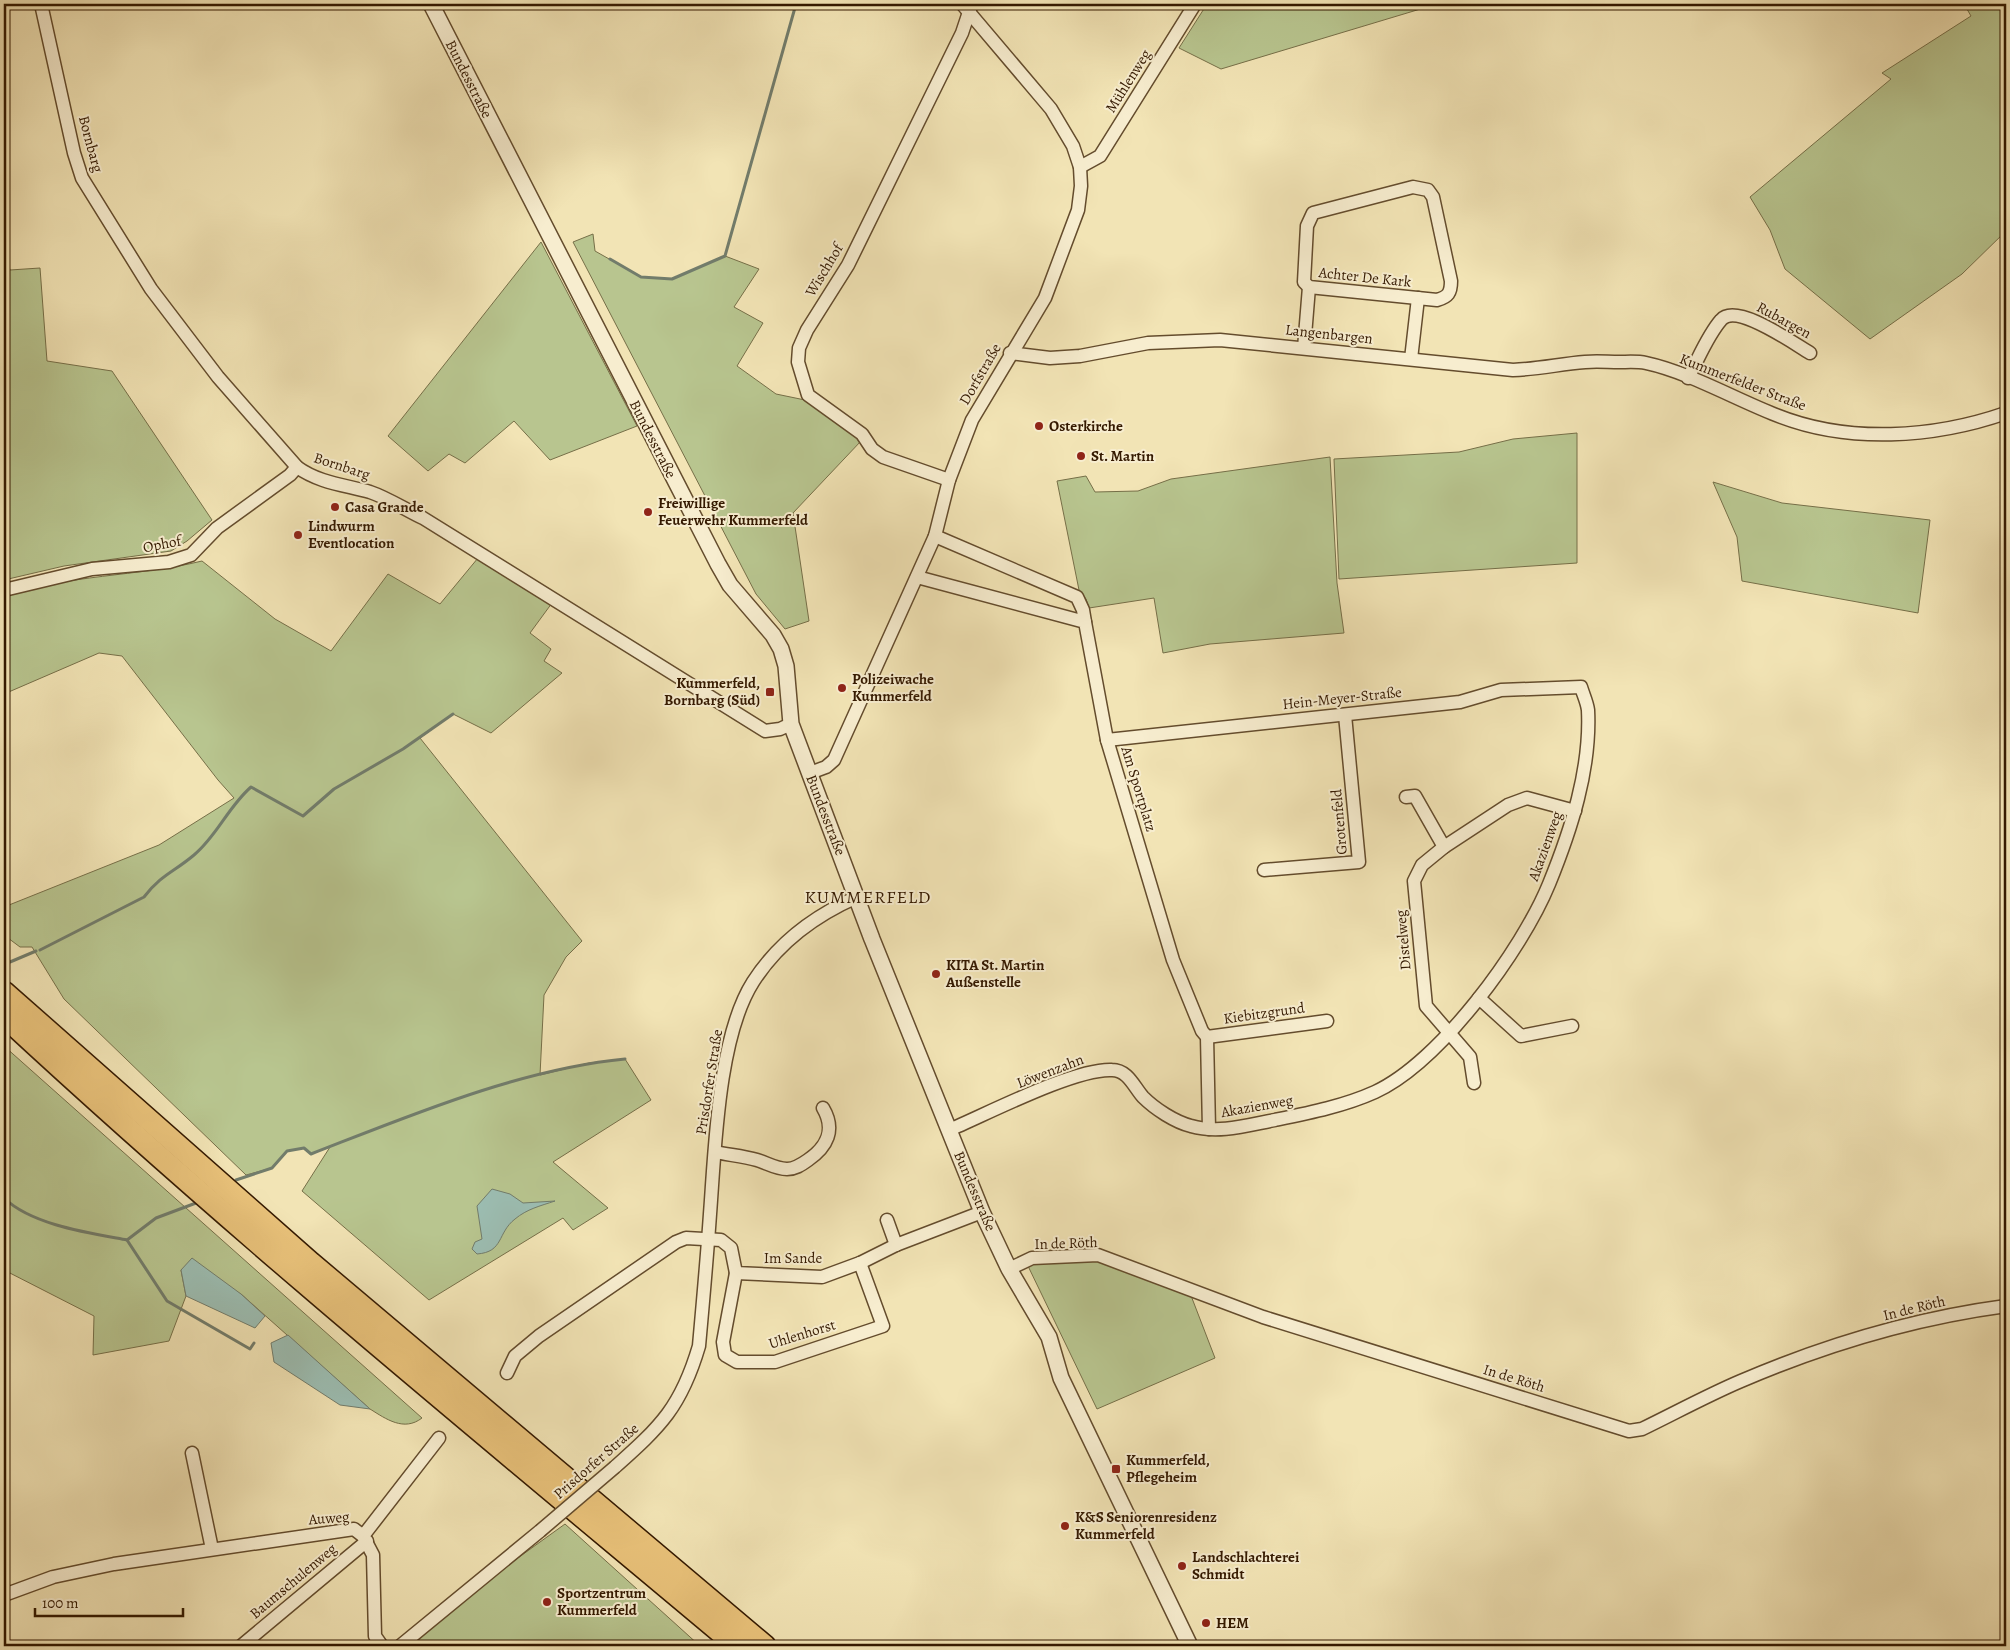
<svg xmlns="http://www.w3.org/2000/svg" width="2010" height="1650" viewBox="0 0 2010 1650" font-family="Alegreya,serif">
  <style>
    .green { fill: #b8c58f; stroke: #766f48 }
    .water { fill: #9cbeb3; stroke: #727c6b }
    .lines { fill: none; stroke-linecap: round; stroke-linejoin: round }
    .stream { stroke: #727c6b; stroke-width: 3 }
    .minor-casing { stroke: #644c2d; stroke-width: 15 }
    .tertiary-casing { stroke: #644c2d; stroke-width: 18 }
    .motorway-casing { stroke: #341900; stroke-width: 24 }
    .minor { stroke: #f7edcf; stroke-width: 12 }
    .tertiary { stroke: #f7edcf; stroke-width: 15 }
    .motorway { stroke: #e9c27a; stroke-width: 21 }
    .minor-bridge-casing { stroke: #644c2d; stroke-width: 15; stroke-linecap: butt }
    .minor-bridge { stroke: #f7edcf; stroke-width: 12 }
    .poi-dot { fill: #8f2418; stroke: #f7edcf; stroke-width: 2 }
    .labels { text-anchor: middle; stroke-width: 4; stroke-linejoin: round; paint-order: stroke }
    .street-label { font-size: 15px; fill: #341900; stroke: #f7edcf }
    .poi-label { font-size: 15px; font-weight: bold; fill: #341900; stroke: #f7edcf; text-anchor: start }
    .quarter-label { font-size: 18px; letter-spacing: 1px; fill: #341900; stroke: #f7edcf }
  </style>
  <rect width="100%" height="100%" fill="#f2e4b5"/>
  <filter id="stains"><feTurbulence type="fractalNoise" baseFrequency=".004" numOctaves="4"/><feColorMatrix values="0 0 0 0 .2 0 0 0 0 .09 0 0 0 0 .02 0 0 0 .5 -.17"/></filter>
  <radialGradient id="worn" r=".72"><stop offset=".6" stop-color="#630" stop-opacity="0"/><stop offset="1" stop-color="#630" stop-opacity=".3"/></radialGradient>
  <g class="green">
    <polygon points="1207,4 1437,4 1221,69 1179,48"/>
    <polygon points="1964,4 2006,4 2006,231 1962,274 1870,339 1785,269 1770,230 1750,197 1891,79 1882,73 1971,16"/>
    <polygon points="593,234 595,251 641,277 672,279 725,256 759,269 734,307 763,323 737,366 776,394 805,400 861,441 793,513 809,621 785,629 756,594 573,242"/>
    <polygon points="541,242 637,426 550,460 514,421 465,463 449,454 428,471 388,436"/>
    <polygon points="4,250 10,270 40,268 47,361 112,371 212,520 187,541 171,551 64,566 4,580"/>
    <polygon points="1577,433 1577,563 1339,579 1334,459 1459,452 1513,439"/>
    <polygon points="1330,457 1337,583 1344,633 1210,644 1163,653 1154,598 1089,608 1086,599 1079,590 1057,481 1086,476 1095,492 1138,491 1171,479"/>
    <polygon points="1713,482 1782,503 1930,520 1918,613 1742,581 1737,537"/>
    <path d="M478,558L552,603L530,633L551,649L544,661L562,673L491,733L453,714L420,738L582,941L566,957L544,995L540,1075L589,1063L625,1059L651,1100L553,1162L608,1208L573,1230L563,1218L429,1300L302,1191L330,1147L311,1154L304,1148L287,1151L272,1168L246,1175L64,999L32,947H20L4,935V907L159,845L234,798L218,780L122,656L99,653L4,694V597C67,574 137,577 202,561L275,619L331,651L388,574L440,604Z"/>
    <path d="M4,1046L422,1418C404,1432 386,1419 370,1409L241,1294L181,1270L186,1296L169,1341L93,1355L94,1316L4,1270Z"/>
    <polygon points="1097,1259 1190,1293 1215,1358 1097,1409 1028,1266 1033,1263"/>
    <polygon points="565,1524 700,1646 415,1646 411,1635"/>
  </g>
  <g class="water">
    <path d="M492,1189L510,1194L523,1203L555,1201C540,1206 527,1209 515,1219C497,1233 504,1252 477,1254L472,1249L475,1242L482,1239L477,1206Z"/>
    <polygon points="192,1258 241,1294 265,1316 255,1328 186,1296 181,1270"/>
    <polygon points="288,1335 370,1409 340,1405 274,1362 271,1343"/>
  </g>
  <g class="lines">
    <g class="stream">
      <polyline points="610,259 641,277 672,279 725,256 796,4"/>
      <path d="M40,950L144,897C162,874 174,872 194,855C217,836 228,807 251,787L303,816L334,789L403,749L453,714"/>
      <polyline points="10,962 36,951"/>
      <path d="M236,1180L272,1168L287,1151L304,1148L311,1154C409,1116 520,1069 625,1059"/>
      <path d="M4,1198C32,1225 89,1233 127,1240L167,1301L250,1349L254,1343"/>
      <polyline points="127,1240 156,1218 196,1203"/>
    </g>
    <defs>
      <g id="minor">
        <path d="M41,4L74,153L82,178L151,289L218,377L297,467C319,483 345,485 370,492C388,498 406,510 423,518L765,731L780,729L791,724"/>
        <polyline points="1080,167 1100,156 1195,4"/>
        <path d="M1413,187L1428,190L1433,197L1451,281C1451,293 1448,297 1437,300L1309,287L1304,282L1307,226L1313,213Z"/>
        <polyline points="1304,348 1309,287"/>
        <path d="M1010,353L1050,358L1080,356L1148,343L1220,340L1513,370C1539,369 1560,364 1585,362C1596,361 1608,362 1619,362C1627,362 1637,361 1646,363C1688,372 1735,399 1776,415C1848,444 1934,438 2006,413"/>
        <polyline points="1411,359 1418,298"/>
        <path d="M1688,378C1698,360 1707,336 1721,320C1736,302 1793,343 1810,353"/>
        <polyline points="949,480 883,457 872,449 862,434 808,395 798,362 799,348 807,330 848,265 962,33 971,6"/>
        <polyline points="935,536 1077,597 1083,610 1085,622"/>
        <polyline points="917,577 1085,622 1107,740 1173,960 1202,1031 1207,1037 1209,1129"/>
        <polyline points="4,590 92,569 169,562 191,555 217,528 290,475 297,467"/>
        <polyline points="810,773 826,767 834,760 935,536 949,480 972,420 1045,298 1078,210 1081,186 1080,167 1073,146 1051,109 962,4"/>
        <polyline points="1406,797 1415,796 1444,847"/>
        <polyline points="1264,870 1359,862 1345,715"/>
        <polyline points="1479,998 1521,1036 1572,1026"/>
        <polyline points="1207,1037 1327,1021"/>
        <polyline points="1474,1083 1470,1057 1426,1006 1414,881 1422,865 1444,847 1508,805 1527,798 1575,811"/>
        <path d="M949,1130C987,1114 1075,1068 1112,1070C1128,1070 1134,1087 1143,1097C1155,1109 1175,1122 1191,1126C1219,1134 1248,1125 1275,1120C1309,1113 1344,1106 1375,1092C1440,1062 1522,950 1549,884C1571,830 1591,769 1588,710C1587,702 1583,694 1581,687L1501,690L1460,702L1107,740"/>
        <path d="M715,1152C729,1155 743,1156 757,1160C767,1163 776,1169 787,1169C795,1169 801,1165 808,1160C827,1147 836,1130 823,1108"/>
        <polyline points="887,1220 896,1245"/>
        <path d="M1009,1269L1032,1258L1098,1255L1263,1317L1629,1431L1642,1429C1675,1413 1708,1395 1741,1381C1825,1345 1916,1318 2006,1306"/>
        <polyline points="736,1273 723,1342 725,1355 737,1362 775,1362 883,1326 860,1263"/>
        <polyline points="507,1373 515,1356 539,1336 676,1242 686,1238 721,1240 731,1248 736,1273 822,1277 860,1263 896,1245 982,1212"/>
        <polyline points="192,1453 212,1549"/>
        <path d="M615,1467C661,1426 681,1407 699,1346C703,1302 707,1258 710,1214C715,1149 718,1037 753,982C778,943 816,915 857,897"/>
        <polyline points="363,1536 439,1438"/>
        <polyline points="4,1595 53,1577 114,1564 354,1529 363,1536 373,1555 375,1636 382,1646"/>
        <polyline points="241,1646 367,1541"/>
        <polyline points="400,1646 540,1531"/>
      </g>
      <polyline id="tertiary" points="431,4 718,564 730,585 773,635 781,649 786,666 791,724 872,939 982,1212 1009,1269 1049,1337 1061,1378 1190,1646"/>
      <g id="motorway">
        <polyline points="4,992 311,1263 765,1646"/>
        <path d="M4,1016C240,1235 490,1439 737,1646"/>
      </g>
    </defs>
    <use href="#minor" class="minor-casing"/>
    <use href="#tertiary" class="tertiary-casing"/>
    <use href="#motorway" class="motorway-casing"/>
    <use href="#minor" class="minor"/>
    <use href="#tertiary" class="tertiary"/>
    <use href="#motorway" class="motorway"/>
    <defs>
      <polyline id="minor-bridge" points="540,1531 615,1467"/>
    </defs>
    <use href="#minor-bridge" class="minor-bridge-casing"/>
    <use href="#minor-bridge" class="minor-bridge"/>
  </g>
  <g class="poi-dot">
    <circle cx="1039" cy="426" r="5"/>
    <circle cx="1081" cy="456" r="5"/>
    <circle cx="335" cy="507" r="5"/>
    <circle cx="648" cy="512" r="5"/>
    <circle cx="298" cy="535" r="5"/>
    <circle cx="842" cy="688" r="5"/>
    <rect x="765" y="687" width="10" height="10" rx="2.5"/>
    <circle cx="936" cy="974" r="5"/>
    <rect x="1111" y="1464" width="10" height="10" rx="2.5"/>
    <circle cx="1065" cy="1526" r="5"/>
    <circle cx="1182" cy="1566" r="5"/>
    <circle cx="547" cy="1602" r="5"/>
    <circle cx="1206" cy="1623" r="5"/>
  </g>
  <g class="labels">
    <g class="street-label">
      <text transform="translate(469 79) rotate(63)" y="5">Bundesstraße</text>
      <text transform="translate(1128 81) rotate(-58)" y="5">Mühlenweg</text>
      <text transform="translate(91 144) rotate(75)" y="5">Bornbarg</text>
      <text transform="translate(824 270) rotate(-59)" y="5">Wischhof</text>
      <text transform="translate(1365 277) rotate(6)" y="5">Achter De Kark</text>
      <text transform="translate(1784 320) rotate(29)" y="5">Rubargen</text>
      <text transform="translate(1329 334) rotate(6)" y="5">Langenbargen</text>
      <text transform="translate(980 374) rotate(-60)" y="5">Dorfstraße</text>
      <text transform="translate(1743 382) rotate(21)" y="5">Kummerfelder Straße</text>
      <text transform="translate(653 439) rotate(63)" y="5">Bundesstraße</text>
      <text transform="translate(342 466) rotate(18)" y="5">Bornbarg</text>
      <text transform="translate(162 544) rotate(-11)" y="5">Ophof</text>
      <text transform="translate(1342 698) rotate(-6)" y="5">Hein-Meyer-Straße</text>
      <text transform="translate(1139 789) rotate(73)" y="5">Am Sportplatz</text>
      <text transform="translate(826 815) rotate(69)" y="5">Bundesstraße</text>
      <text transform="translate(1339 822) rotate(-95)" y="5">Grotenfeld</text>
      <text transform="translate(1545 846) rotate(-70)" y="5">Akazienweg</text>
      <text transform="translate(1403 940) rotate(-95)" y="5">Distelweg</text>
      <text transform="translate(1264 1013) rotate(-8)" y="5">Kiebitzgrund</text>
      <text transform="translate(1050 1071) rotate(-21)" y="5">Löwenzahn</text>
      <text transform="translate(709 1082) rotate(-81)" y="5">Prisdorfer Straße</text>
      <text transform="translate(1257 1106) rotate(-10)" y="5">Akazienweg</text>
      <text transform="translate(975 1191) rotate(67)" y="5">Bundesstraße</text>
      <text transform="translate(1066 1243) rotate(-2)" y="5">In de Röth</text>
      <text x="793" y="1263">Im Sande</text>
      <text transform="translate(1914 1308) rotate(-14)" y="5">In de Röth</text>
      <text transform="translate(802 1334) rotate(-17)" y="5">Uhlenhorst</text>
      <text transform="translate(1514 1378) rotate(17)" y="5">In de Röth</text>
      <text transform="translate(596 1461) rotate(-41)" y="5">Prisdorfer Straße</text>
      <text transform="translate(329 1518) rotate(-4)" y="5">Auweg</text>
      <text transform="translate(293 1581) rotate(-40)" y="5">Baumschulenweg</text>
    </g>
    <g class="poi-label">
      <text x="1049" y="431">Osterkirche</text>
      <text x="1091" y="461">St. Martin</text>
      <text x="658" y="508">Freiwillige<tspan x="658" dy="17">Feuerwehr Kummerfeld</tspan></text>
      <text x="345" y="512">Casa Grande</text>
      <text x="308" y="531">Lindwurm<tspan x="308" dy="17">Eventlocation</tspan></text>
      <text x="852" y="684">Polizeiwache<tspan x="852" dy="17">Kummerfeld</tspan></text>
      <text x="760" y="688" text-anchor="end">Kummerfeld,<tspan x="760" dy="17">Bornbarg (Süd)</tspan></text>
      <text x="946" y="970">KITA St. Martin<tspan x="946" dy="17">Außenstelle</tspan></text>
      <text x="1126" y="1465">Kummerfeld,<tspan x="1126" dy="17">Pflegeheim</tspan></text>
      <text x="1075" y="1522">K&amp;S Seniorenresidenz<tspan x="1075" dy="17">Kummerfeld</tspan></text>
      <text x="1192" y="1562">Landschlachterei<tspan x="1192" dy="17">Schmidt</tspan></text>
      <text x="557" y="1598">Sportzentrum<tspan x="557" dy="17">Kummerfeld</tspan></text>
      <text x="1216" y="1628">HEM</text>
    </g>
    <g class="quarter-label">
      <text x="868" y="903">KUMMERFELD</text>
    </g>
  </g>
  <rect width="2010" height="1650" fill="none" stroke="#f2e4b5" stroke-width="20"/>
  <rect x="5" y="5" width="2000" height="1640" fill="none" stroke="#341900" stroke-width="2.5"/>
  <rect x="10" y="10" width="1990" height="1630" fill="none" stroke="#341900"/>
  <path d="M35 1608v8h148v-8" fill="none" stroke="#341900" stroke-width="2.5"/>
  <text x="42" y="1608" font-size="15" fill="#341900" stroke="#f7edcf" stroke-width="4" paint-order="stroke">100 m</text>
  <rect width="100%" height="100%" filter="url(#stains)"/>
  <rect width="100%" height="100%" fill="url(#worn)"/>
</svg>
